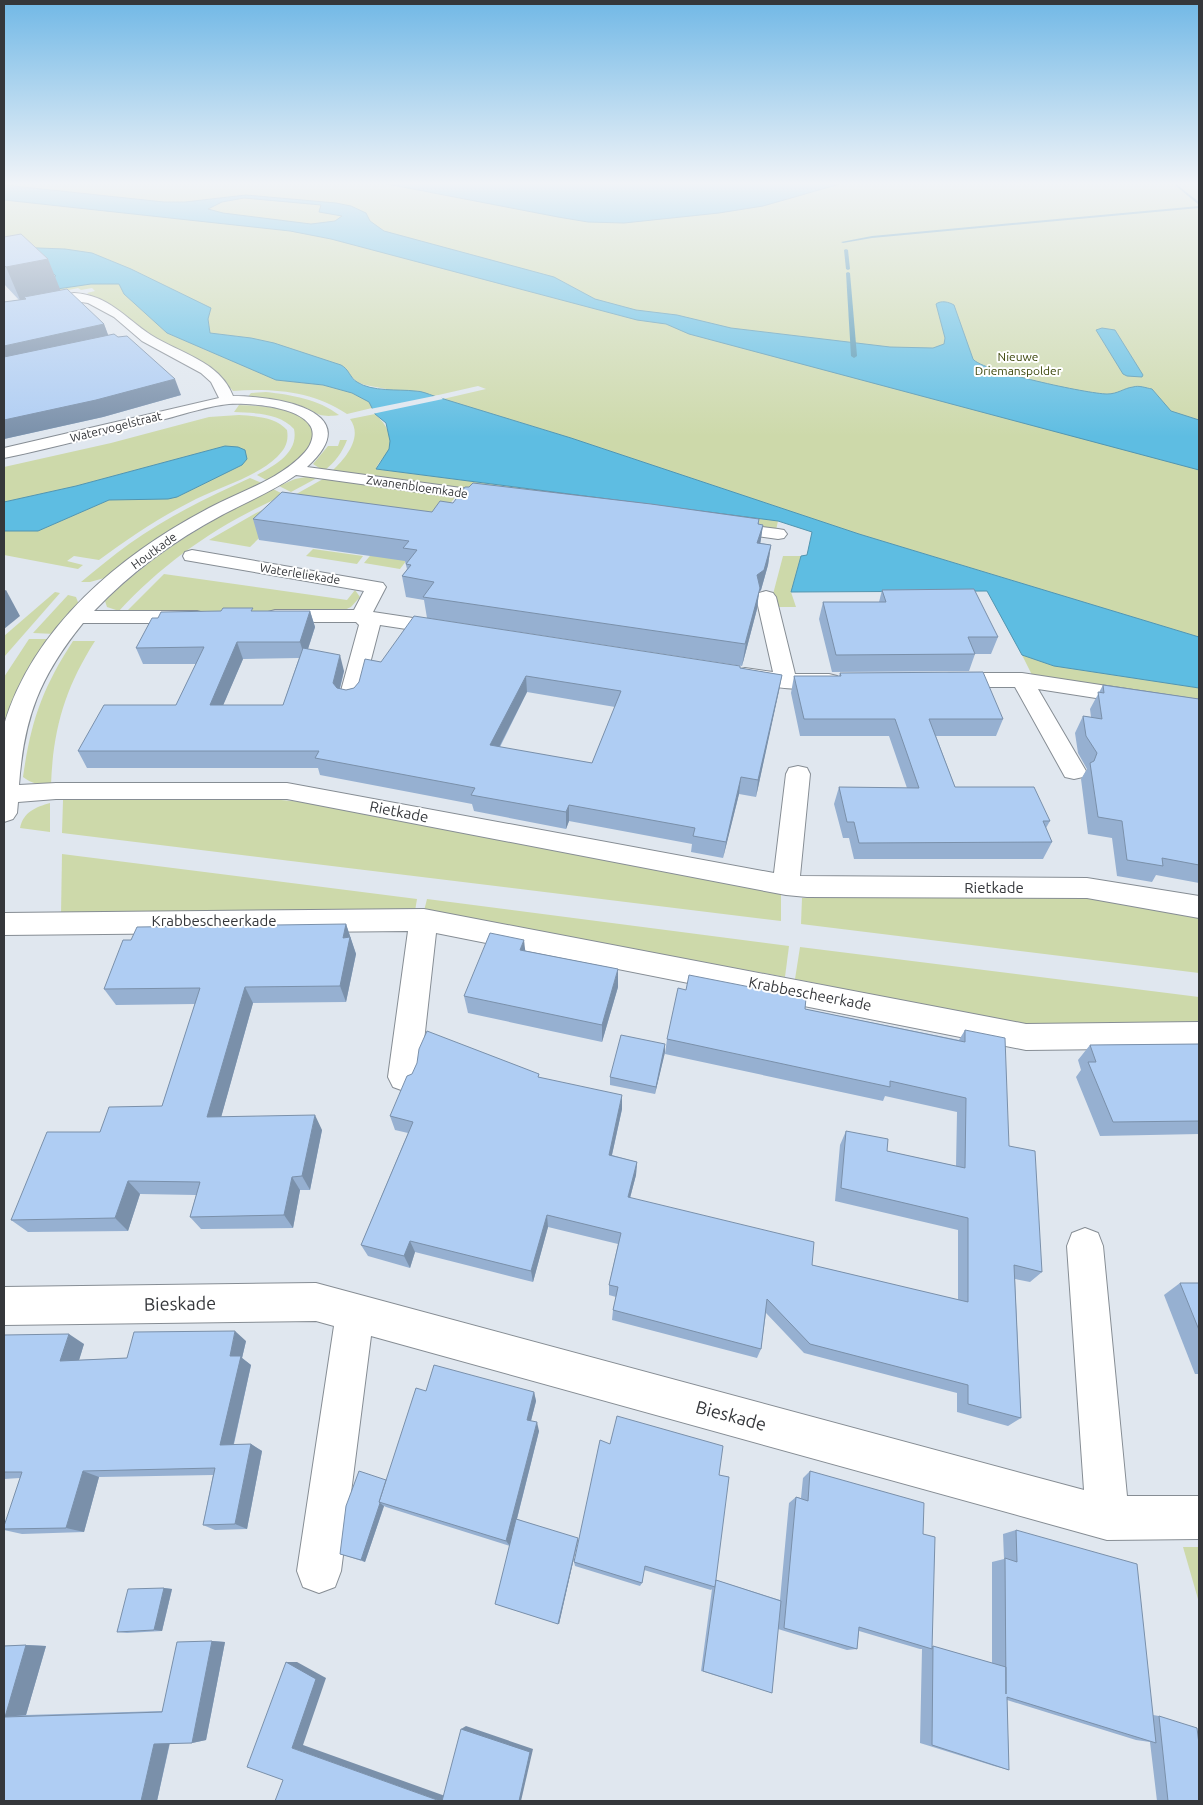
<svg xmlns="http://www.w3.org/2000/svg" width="1203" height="1805" viewBox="0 0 1203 1805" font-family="Ubuntu,sans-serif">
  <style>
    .green { fill: #cdd9aa }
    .water { fill: #5ebde2; stroke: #5295b0; fill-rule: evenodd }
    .pier { fill: #e0e7ef }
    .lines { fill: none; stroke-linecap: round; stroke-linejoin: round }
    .stream { fill: #5295b0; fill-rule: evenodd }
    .minor-casing { stroke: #868d94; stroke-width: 2 }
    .minor { fill: #fff; fill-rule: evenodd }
    .wall { fill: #96b0d1; fill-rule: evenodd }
    .shaded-wall { fill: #7a90aa }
    .building { fill: #afcdf3; stroke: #7a90aa; fill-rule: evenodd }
    .labels { text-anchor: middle; stroke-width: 4; stroke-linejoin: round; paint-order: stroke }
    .far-park-label { font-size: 12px; fill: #3b460a; stroke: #fff }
    .far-street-label { font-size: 12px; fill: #35373b; stroke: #fff }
    .street-label { font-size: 15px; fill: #35373b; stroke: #fff }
    .near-street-label { font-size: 18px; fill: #35373b; stroke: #fff }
  </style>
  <rect width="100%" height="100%" fill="#e0e7ef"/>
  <g class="green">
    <path d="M4,184H1199V637L859,534L571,438L443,399L486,389L478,386L434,396L418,391H397L365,385L357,382L350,375L251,338L210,333L208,319L210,309L107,259C73,247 39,250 4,251Z"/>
    <path d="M91,284H119L124,294L167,333L276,380L323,385L352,393L369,402L372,408L347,414C313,391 272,388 233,391L225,382L192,357L160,342L123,314L87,293L95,291L92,288L81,290L78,288L60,292L57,289Z"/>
    <path d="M266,392C292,395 318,399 339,415C314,419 316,409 294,404C279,400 262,400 246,399L251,393Z"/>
    <path d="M239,405C264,406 304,406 315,434C306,460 291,467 268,481L257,475C274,466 299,453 294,429C280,413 255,413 234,412Z"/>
    <path d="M375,414C384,422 394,435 389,449C386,457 378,461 376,469L778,521L776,530L331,472C344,460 364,438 350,419Z"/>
    <path d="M239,415C255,416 276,417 287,430C289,442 285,449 277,457C256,477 222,486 196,499C162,516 130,537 99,560L74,556L67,561L83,565L78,569L4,555V531H38L109,500L177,497L242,465L225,446L76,486L4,502V467L111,443L209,417Z"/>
    <path d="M340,440H347C342,453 335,462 324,471L313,464L328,446H338Z"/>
    <polygon points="306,477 317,478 291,492 279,486 295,479"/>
    <path d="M250,478L262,483L215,506L108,577L90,582H81C97,569 112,556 129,544C167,517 208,497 250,478Z"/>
    <polygon points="323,479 456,496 400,569 364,563 389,533 289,509 250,547 209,540 256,513 291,497"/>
    <path d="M273,489L285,495C222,522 166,560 119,611L107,607L105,601C154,553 211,519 273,489Z"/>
    <polygon points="313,549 363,556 357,564 306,556"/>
    <polygon points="783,556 801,556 791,592 796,607 773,607 772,598"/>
    <polygon points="164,574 347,600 355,590 360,597 351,607 340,612 127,611"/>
    <polygon points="55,592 60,593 4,657 4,636"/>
    <polygon points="68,595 76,597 79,605 55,634 33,633"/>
    <polygon points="29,639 52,639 13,710 4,735 4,677"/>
    <path d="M73,641H95C65,688 53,729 51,785C40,785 32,784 23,777C31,721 42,689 73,641Z"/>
    <polygon points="1022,655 1054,666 1199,688 1199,700 1032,675"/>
    <polygon points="63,800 281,800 304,802 781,893 781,921 62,833"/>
    <path d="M50,803V832L20,828C23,812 36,807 50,803Z"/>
    <polygon points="62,854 417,899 415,911 61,915"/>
    <polygon points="1088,896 1199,916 1199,973 801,924 802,898"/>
    <polygon points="427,899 789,946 785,977 424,911"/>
    <polygon points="800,947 1199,997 1199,1024 1027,1026 795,979"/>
    <polygon points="1183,1547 1199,1547 1199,1599 1198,1599"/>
  </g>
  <g class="water">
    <polygon points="387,184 840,184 763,206 719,213 624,223 588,222 558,217"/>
    <path d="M4,185L164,202H185L246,195L336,203L351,206L366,213L370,221L384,231L554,277L595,299L636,310L677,315L731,328L890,347L933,348L944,344L945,338L936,304C941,300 949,302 954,305L973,359C981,371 1089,394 1107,394C1118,394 1124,388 1133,387C1139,385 1146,388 1152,389L1171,411L1199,420V470L689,334L666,324L637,320L331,239L290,231L4,200ZM244,198L321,205L319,212L342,216L335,221L311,224L223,213L208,209L222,202Z"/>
    <path d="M12,247L65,249L92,253L131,269L211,308L208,319L210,333L251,338L274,343L341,365C349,369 350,378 357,382C372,392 398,389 415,391C422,391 428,394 434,396L571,438L859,534L1199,637V688L1054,666L1022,655L987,591L791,592L801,556L807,555L812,532L778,521L376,469L389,449L390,441L386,423L375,414L369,402L352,393L323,385L276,380L167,333L124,294L119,284H91L57,289L39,279L56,276L45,265Z"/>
    <polygon points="1102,328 1115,330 1143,375 1142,377 1127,376 1123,374 1096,330"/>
    <polygon points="225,446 238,447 245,450 247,459 242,465 177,497 168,499 109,500 38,531 4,531 4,502 76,486"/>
  </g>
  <polygon class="pier" points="439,395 443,399 372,414 370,409"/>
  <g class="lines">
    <g class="stream">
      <polygon points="1176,184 1199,202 1199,205 1176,186"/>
      <polygon points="1199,206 1199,208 872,238 843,243 841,242 872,236"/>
      <polygon points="846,249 848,250 850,269 848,270 846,269 844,250"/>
      <polygon points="848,272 850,273 857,356 854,358 851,356 846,273"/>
    </g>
    <defs>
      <g id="minor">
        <path d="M74,293C109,295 125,318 151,335C179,353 220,361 233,396C274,396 370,410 307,467L498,493L504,494L507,498L504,502L498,503L296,475C273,491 247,502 222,515C175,540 131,572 94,611H197L204,613L207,617L204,621L197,623H83C40,676 24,717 19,785L56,783H287L774,873L786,774L789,768L798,766L807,768L810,774L800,876L1087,878L1199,896V918L1087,898L807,897L786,895L287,799H56L18,802L17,813L13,819L4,822V725C33,627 121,554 209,508C241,491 281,479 305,452C312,444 316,432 309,424C295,406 249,403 229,404C208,406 185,414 165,419C111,432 58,447 4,458V448L219,398L211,382L201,373L142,341L114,317L88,303L74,301L4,315V307Z"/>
        <polygon points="725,522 778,529 784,530 787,534 784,538 778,539 719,531 716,527 719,523"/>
        <polygon points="192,550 383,583 386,587 373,612 446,623 453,625 456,629 453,633 446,635 380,625 361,698 358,703 350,705 342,703 339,698 359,625 356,622 275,622 268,620 265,616 268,612 275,610 354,610 364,591 185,560 183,556 185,552"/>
        <path d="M766,591L773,593L776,597L795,674H829L837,676L840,681L837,686C808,693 766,687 737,680L734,675L737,670L745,668L773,672L756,597L759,593Z"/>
        <polygon points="950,673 1022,673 1199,700 1199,714 1038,689 1086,771 1083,777 1074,779 1065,777 1015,687 950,687 942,685 939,680 942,675"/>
        <polygon points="424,909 1026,1024 1199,1022 1199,1048 1026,1050 436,933 420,1077 415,1087 404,1091 393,1087 388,1077 408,931 4,935 4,913"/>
        <polygon points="1085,1228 1098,1233 1103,1246 1127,1496 1199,1496 1199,1539 1107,1540 371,1336 341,1571 335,1587 319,1593 303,1587 297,1571 334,1326 316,1321 4,1325 4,1287 316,1283 1084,1490 1067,1246 1072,1233"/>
      </g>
    </defs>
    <use href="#minor" class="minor-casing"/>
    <use href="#minor" class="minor"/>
  </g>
  <g class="wall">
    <polygon points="4,237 48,259 60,291 104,324 108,335 181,395 103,417 4,439 4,302 19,300 4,284"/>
    <polygon points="453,503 759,519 759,525 763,525 760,543 771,545 768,565 761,590 759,592 757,609 742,666 427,618 424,600 406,597 402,576 407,569 405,561 259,540 253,519 432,512"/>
    <polygon points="882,590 998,637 991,654 975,654 969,671 832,672 819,619 823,602 879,602"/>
    <path d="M221,611H310L315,627L308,649L344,671L340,689L346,690L354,688L381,662L740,668L782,675L756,797L739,794L723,858L691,852L692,844L569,821L566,829L474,811L472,804L320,775L318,768H87L78,751L176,705L196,664H143L136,648L158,618ZM299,658L283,705H223L243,659ZM527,692L615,707L592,763L500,747Z"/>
    <polygon points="840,673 1003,719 996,736 936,736 955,787 1050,821 1046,828 1052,842 1043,859 854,859 849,838 843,838 834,804 839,787 907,788 889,736 800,736 791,693 794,676 839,676"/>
    <polygon points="1103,685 1199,699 1199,883 1156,875 1152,882 1117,876 1112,838 1088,834 1081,779 1087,769 1078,753 1075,733 1083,716 1091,717 1090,709"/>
    <polygon points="346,924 356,954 346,1002 253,1003 221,1117 322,1130 310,1190 300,1190 293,1228 201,1229 190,1217 196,1195 140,1194 128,1231 28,1232 11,1220 100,1132 162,1106 195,1004 116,1005 104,989"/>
    <polygon points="525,951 618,987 602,1042 468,1013 464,996"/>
    <polygon points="805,1009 959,1040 965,1030 1009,1146 1042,1272 1030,1282 1015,1279 1021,1418 1008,1426 957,1412 957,1393 804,1353 766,1313 761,1349 757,1358 612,1320 613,1310 616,1297 609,1295 609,1285 618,1244 548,1227 533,1282 415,1252 410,1268 368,1256 361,1245 408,1133 395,1130 390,1116 539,1077 622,1109 612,1155 637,1162 636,1175 630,1198 812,1265 958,1300 958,1230 835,1201 840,1145 846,1131 887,1151 956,1166 957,1112 885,1096 883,1101 665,1054 667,1039"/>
    <polygon points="665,1044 665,1052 655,1094 610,1085 610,1077"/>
    <polygon points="1199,1044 1199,1134 1100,1136 1076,1077 1081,1070 1078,1060 1090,1045"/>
    <polygon points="1180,1283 1199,1283 1199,1374 1195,1374 1164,1295"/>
    <polygon points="4,1335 84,1344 79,1360 127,1358 246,1341 242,1358 251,1365 234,1444 251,1444 262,1451 247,1529 215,1530 203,1525 213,1475 99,1477 84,1532 22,1534 4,1530 20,1478 4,1479"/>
    <polygon points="426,1391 534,1392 536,1401 531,1421 539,1431 517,1519 578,1540 559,1624 495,1604 510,1546 386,1507 384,1506 365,1562 340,1554 386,1480"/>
    <polygon points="810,1471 923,1534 932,1646 992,1663 992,1562 1004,1559 1003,1534 1016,1530 1153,1715 1159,1716 1199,1801 1157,1801 1150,1742 1136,1740 1007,1700 1009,1770 994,1766 920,1743 922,1649 920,1649 859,1631 857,1649 847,1650 778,1629 772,1693 701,1671 712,1589 711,1590 644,1570 642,1583 640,1586 575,1566 574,1562 719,1475 716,1580 780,1600 789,1503 796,1497 801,1498 803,1478"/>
    <polygon points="164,1588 172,1589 162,1631 127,1633 117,1632"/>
    <polygon points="212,1641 225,1642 206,1740 192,1743 170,1743 157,1801 4,1801 4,1646 26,1645 46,1646 26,1715 162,1711"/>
  </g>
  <g class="shaded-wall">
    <polygon points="48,259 62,294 24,297 26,301 21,302 6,267"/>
    <polygon points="104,324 110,340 4,363 4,346"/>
    <polygon points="175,379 181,395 103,417 4,439 4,420"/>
    <polygon points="763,525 760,546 757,543"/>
    <polygon points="771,545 768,565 761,590 759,592 757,609 742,666 757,575"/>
    <polygon points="6,590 20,616 4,629 4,591"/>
    <polygon points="310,611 315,627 305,658 300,642"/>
    <polygon points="237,642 243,659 216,722 210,705"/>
    <polygon points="340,655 344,671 337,699 333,683"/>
    <polygon points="782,675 779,691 756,797 758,780"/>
    <polygon points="526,676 527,692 492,761 490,745"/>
    <polygon points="741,777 739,794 723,858 726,842"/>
    <polygon points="569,805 569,821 566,829 566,812"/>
    <polygon points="346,924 356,954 346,1002 340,986 343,938"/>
    <polygon points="524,940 526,957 520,950"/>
    <polygon points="618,969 618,987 602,1042 602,1025"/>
    <polygon points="245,987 253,1003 217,1132 207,1117"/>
    <polygon points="665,1044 665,1052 655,1094 656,1087"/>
    <polygon points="622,1095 622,1109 609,1168 609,1155"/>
    <polygon points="315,1115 322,1130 310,1190 302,1176"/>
    <polygon points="637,1162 636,1175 627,1209 628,1197"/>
    <polygon points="292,1177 300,1190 293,1228 284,1215"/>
    <polygon points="128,1181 140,1194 128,1231 115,1218"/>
    <polygon points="547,1215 548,1227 533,1282 531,1271"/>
    <polygon points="410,1241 415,1252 410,1268 404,1256"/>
    <polygon points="235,1331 246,1341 242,1358 251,1365 232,1451 220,1445 230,1356"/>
    <polygon points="69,1334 84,1344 76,1370 60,1361"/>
    <polygon points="534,1392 536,1401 529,1428 527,1420"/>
    <polygon points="537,1422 539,1431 510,1546 506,1541"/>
    <polygon points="251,1444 262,1451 247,1529 235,1524"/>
    <polygon points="83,1471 99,1477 84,1532 66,1528"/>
    <polygon points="380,1503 384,1506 365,1562 361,1560"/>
    <polygon points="578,1538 578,1540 559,1624 558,1624"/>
    <polygon points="164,1588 172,1589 162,1631 154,1630"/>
    <polygon points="212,1641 225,1642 206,1740 192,1743"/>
    <polygon points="26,1645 46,1646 26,1715 5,1717"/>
    <polygon points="286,1662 297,1662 326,1678 303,1745 448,1797 442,1801 440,1801 292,1748"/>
    <polygon points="466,1726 533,1749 521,1801 519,1801 461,1729"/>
    <polygon points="170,1741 157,1801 141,1801 154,1744"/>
  </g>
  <g class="building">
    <polygon points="21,234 48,259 6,267 4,265 4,237"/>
    <polygon points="67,289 104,324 4,346 4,302 26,299 24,297"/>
    <polygon points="114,334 118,337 127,336 175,379 96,400 4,420 4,357"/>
    <polygon points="473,483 651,504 759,519 758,524 763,525 757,543 771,545 764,570 757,575 760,588 745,644 423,597 434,582 402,576 411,565 406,564 417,550 403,548 409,541 253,519 282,492 432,512 440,501 453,503 465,487 469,487"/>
    <polygon points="974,589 998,637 968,637 975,654 836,655 823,602 886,602 882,590"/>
    <path d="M223,608H253L251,611H310L300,642H237L210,705H283L303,648L340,655L333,683L337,688L346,690L354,688L359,682L365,659L381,662L414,616L740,666V668L782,675L758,780L741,777L726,842L693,836L695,828L569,805L566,812L471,795L475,788L315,758L319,751H78L104,705H176L204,647L136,648L152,618H158L161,612L221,611ZM526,676L621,691L592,763L490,745Z"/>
    <polygon points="983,672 1003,719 929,719 955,787 1034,787 1050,821 1043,821 1052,842 859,843 854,822 847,822 839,787 919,788 895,719 804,719 794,676 841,676 840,673"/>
    <polygon points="1103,685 1199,699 1199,865 1162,858 1163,866 1127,860 1122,821 1098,817 1090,763 1094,761 1097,753 1086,736 1083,716 1102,719 1098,692 1104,693"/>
    <polygon points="346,924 343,938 350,937 340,986 245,987 207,1117 315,1115 302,1176 292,1177 284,1215 190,1217 200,1182 128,1181 115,1218 11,1220 47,1132 100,1132 109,1107 162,1106 200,988 104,989 123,940 131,940 137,927"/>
    <polygon points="490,933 524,940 520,950 618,969 602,1025 464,996"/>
    <polygon points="689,975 806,998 805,1009 965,1042 965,1030 1005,1038 1009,1146 1035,1151 1042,1272 1014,1265 1021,1418 968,1404 968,1385 810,1344 767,1299 761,1349 613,1310 618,1287 609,1285 621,1233 547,1215 531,1271 410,1241 404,1256 361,1245 413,1122 390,1116 407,1076 412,1074 417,1063 419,1049 427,1031 539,1074 538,1077 622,1095 609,1155 637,1162 628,1197 814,1242 812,1265 968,1302 968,1218 841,1188 846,1131 888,1139 887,1151 965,1168 966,1098 890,1081 890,1087 667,1039 678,988 686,990"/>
    <polygon points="621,1035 665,1044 656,1087 610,1077"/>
    <polygon points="1199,1044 1199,1121 1113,1122 1088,1062 1096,1062 1090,1045"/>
    <polygon points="1180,1283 1199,1283 1199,1330"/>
    <polygon points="235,1331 230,1356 241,1356 220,1445 251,1444 235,1524 203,1525 215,1468 83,1471 66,1528 4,1529 4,1526 22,1472 4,1472 4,1335 69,1334 60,1361 127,1358 134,1332"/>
    <polygon points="434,1365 534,1392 527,1420 537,1422 506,1541 379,1502 416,1388 426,1391"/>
    <polygon points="617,1416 723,1446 719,1475 729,1477 715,1587 645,1566 642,1583 574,1562 600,1440 610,1444"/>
    <polygon points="359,1471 386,1480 379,1502 380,1503 361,1560 340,1554 346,1506"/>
    <polygon points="810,1471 924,1503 923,1534 935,1537 932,1649 859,1627 857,1649 784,1628 796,1497 808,1501"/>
    <polygon points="516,1519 578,1538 558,1624 495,1604"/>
    <polygon points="1016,1530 1137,1564 1156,1743 1007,1697 1009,1770 932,1745 933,1646 1006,1667 1006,1694 1005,1558 1017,1562"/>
    <polygon points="716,1580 781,1601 772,1693 703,1671"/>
    <polygon points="164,1588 154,1630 117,1632 128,1589"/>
    <polygon points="212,1641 192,1743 154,1744 141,1801 4,1801 4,1646 26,1645 5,1717 162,1712 177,1642"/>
    <polygon points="286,1662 316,1679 292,1748 440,1801 275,1801 283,1780 247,1767"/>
    <polygon points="1159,1716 1197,1728 1199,1744 1199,1801 1168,1801"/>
    <polygon points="461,1729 530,1752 519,1801 442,1801"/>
  </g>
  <linearGradient id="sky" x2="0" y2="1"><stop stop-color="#71b8e6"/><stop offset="0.42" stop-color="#f1f4f8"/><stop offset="1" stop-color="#f1f4f8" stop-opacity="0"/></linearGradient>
  <rect width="1203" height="437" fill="url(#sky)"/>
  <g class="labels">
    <g class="far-park-label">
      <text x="1018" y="361">Nieuwe<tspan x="1018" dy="14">Driemanspolder</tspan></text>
    </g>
    <g class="far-street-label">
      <text transform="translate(116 427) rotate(-14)" y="4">Watervogelstraat</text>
      <text transform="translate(417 487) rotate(8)" y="4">Zwanenbloemkade</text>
      <text transform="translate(154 551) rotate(-36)" y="4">Houtkade</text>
      <text transform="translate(300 574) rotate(9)" y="4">Waterleliekade</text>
    </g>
    <g class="street-label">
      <text transform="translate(399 812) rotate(11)" y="5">Rietkade</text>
      <text x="994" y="893">Rietkade</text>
      <text x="214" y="926">Krabbescheerkade</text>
      <text transform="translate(810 994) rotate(11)" y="5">Krabbescheerkade</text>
    </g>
    <g class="near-street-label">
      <text transform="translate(180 1304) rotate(-1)" y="6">Bieskade</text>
      <text transform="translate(731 1416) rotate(15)" y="6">Bieskade</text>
    </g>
  </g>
  <rect width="1203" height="1805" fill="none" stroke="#35373b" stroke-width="10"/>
</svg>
